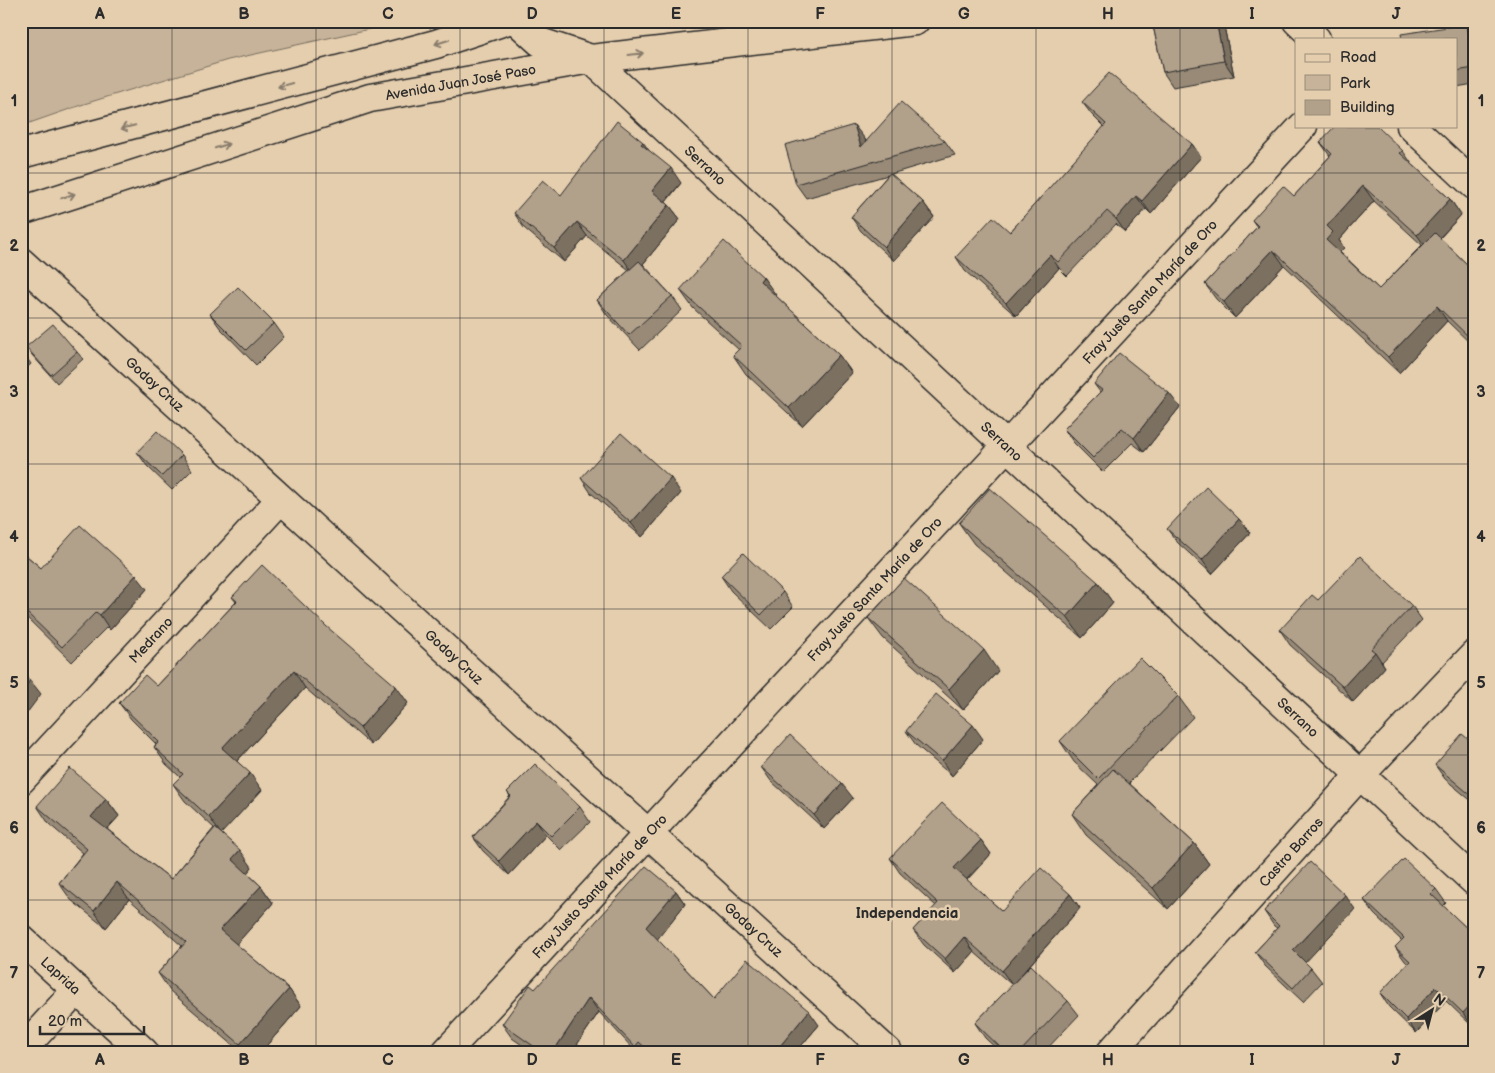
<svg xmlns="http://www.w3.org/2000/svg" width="1495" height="1073" viewBox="0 0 1495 1073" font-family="'Balsamiq Sans',sans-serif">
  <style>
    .green { fill: #c7b399; stroke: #796f62 }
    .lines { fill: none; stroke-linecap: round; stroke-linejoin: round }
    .minor-casing { stroke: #2b2b2b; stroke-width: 31 }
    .major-casing { stroke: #2b2b2b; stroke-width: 31 }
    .minor { stroke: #e5ceae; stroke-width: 28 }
    .major { stroke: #e5ceae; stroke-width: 28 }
    .wall { fill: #988a77; stroke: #2b2b2b; fill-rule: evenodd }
    .shaded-wall { fill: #7c7061; stroke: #2b2b2b }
    .building { fill: #b1a08a; stroke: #2b2b2b }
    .oneway { stroke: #887c6c }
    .grid { fill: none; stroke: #2b2b2b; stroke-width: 1; stroke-opacity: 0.55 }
    .labels { text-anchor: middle; stroke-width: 5; stroke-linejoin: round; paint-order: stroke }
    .street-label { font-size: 14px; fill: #2b2b2b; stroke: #e5ceae }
    .neighbourhood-label { font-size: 15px; font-weight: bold; fill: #2b2b2b; stroke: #e5ceae }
    .neatline { fill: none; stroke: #2b2b2b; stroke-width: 2 }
    .grid-label { font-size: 16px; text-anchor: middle; font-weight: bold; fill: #2b2b2b }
  </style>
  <rect width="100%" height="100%" fill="#e5ceae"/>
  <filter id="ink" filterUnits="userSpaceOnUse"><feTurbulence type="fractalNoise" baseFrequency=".02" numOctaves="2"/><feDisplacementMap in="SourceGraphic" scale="10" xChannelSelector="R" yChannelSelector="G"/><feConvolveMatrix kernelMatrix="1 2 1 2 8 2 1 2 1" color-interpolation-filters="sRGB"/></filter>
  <g filter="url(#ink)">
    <polygon class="green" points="21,21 406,21 228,60 84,104 21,126"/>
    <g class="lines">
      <defs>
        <g id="minor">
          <path id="s1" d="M517,21L540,42L591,59L1474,881"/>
          <polyline points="1297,21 1316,39"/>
          <polyline points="1411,126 1474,185"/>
          <path id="s2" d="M21,262L888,1052"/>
          <path id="s3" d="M21,780L280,500"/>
          <path id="s4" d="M21,939L144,1052"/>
          <polyline points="21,1051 77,990"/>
          <path id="s5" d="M446,1052L1303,126"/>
          <path id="s6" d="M1111,1052L1360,775L1474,655"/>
        </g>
        <g id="major">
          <polyline points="21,154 436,44 505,21"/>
          <path id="s7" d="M21,211L370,98L591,59L915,21"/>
        </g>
      </defs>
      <use href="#minor" class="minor-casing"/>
      <use href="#major" class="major-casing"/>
      <use href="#minor" class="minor"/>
      <use href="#major" class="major"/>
    </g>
    <g class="wall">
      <polygon points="1152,21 1223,21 1234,76 1173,87 1163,72"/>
      <polygon points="1467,24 1474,33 1474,84 1456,87 1456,39"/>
      <polygon points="1082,102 1192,144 1201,157 1151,214 1146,209 1125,232 1116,224 1067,276 1059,268 1016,316 965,271 956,257 1010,232 1104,127 1092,115"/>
      <polygon points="865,139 866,142 945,141 955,155 891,174 923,202 934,217 894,261 861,231 851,217 888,175 806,198 796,184"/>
      <path d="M1320,142L1403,151L1412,164L1450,199L1461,215L1440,238L1474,271V347L1447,321L1399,373L1284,265L1235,318L1216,299L1205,284L1257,227L1252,220L1294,196L1330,156ZM1374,201L1422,245L1379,289L1340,252L1344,248L1339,240Z"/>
      <polygon points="649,151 681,183 666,202 669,205 680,219 643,264 672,296 682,310 640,350 607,315 597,300 629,270 587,236 564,262 524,228 514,213 561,195"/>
      <polygon points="763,277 776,296 839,355 852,373 802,426 746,374 733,355 739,350 693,308 680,290"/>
      <polygon points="210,314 274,323 284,337 256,365 220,328"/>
      <polygon points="26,347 77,352 83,359 57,383 32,355"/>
      <polygon points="21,350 31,364 21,373"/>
      <polygon points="1094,384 1180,407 1144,452 1132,443 1103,472 1074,443 1064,429 1100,392"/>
      <polygon points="137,452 182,455 192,470 172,490 147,466"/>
      <polygon points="581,478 681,493 642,537 591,493"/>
      <polygon points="1239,519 1250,533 1212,574 1178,543 1167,529"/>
      <polygon points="959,523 1098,582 1113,603 1082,638 974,544"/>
      <polygon points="21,551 41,568 147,589 110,630 107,627 72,662 21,612"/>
      <polygon points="721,576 783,592 793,607 771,629 731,591"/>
      <polygon points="232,597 408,703 371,745 305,688 237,761 262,790 221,833 252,867 247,873 261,886 273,903 236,944 289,989 301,1006 261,1052 241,1052 170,991 158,973 182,946 129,899 106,928 71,900 59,883 83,853 49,824 37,806 106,799 119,816 107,829 171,879 214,828 185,801 173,784 180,777 166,764 154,747 156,744 131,719 119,703 157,686 236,602"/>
      <polygon points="1318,600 1412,606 1422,620 1382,662 1385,667 1353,702 1290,645 1280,630"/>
      <polygon points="868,618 998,671 963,710 883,638"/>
      <polygon points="1178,696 1193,717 1129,783 1194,843 1209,864 1168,909 1086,835 1072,814 1098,785 1074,762 1060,741"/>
      <polygon points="906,731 983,739 952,776 916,745"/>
      <polygon points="1474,744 1474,803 1445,779 1435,765"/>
      <polygon points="761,767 853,798 824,829 771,781"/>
      <polygon points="507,792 580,807 590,822 561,850 546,835 509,875 483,851 473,837 510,796"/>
      <polygon points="981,840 991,854 967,880 1002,911 1070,894 1080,908 1015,982 1068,1001 1079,1015 1044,1052 1000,1052 985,1038 975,1023 1012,985 974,952 955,973 924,945 913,930 936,906 900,873 890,858"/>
      <polygon points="1436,889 1446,903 1443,906 1474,935 1474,1025 1472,1026 1446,1001 1416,1033 1389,1007 1380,993 1408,964 1405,961 1395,947 1402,941 1374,914 1364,900"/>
      <polygon points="676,891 685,904 657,939 714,999 819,1025 796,1052 636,1052 599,1012 572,1052 532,1052 512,1038 502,1024 535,989"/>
      <polygon points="1355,909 1305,962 1311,968 1322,982 1303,1002 1265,966 1255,952 1277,928 1274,926 1264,911"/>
    </g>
    <g class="shaded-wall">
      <polygon points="1216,21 1223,21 1234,76 1224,61"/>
      <polygon points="1467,24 1474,33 1474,64"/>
      <polygon points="854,125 865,139 872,162 861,147"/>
      <polygon points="643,142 653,156 641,144"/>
      <polygon points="1192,144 1201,157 1151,214 1142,201"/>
      <polygon points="671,168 681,183 662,205 652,191"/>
      <polygon points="1363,186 1374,201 1339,240 1344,248 1337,255 1326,240 1327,226"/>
      <polygon points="1136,196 1146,209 1125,232 1116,219"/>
      <polygon points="1450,199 1461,215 1428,250 1417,235"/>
      <polygon points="923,202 934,217 894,261 884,247"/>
      <polygon points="669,205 680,219 634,275 624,260"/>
      <polygon points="577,222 587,236 564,262 554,248"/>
      <polygon points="1273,250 1284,265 1235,318 1224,302"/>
      <polygon points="1050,255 1059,268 1016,316 1006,303"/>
      <polygon points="763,277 776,295 773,299 760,281"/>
      <polygon points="1437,306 1447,321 1399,373 1388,357"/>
      <polygon points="839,355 852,373 802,426 789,408"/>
      <polygon points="1169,393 1180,407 1144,452 1134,438"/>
      <polygon points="671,478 681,493 642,537 631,523"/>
      <polygon points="1239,519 1250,533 1212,574 1202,560"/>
      <polygon points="136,575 147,589 110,630 100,615"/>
      <polygon points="1098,582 1113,603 1082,638 1067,617"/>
      <polygon points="984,650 998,671 963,710 949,689"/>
      <polygon points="1375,652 1385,667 1353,702 1343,687"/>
      <polygon points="294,671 305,688 234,764 222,748"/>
      <polygon points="30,680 41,694 21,721 21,693"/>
      <polygon points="396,686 408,703 371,745 360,728"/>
      <polygon points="973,725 983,739 952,776 942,761"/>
      <polygon points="250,773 262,790 221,834 209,817"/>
      <polygon points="842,784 853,798 824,829 814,815"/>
      <polygon points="106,799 119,816 103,834 91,817"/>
      <polygon points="536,821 546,835 509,875 499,861"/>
      <polygon points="981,840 991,854 964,882 954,868"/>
      <polygon points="1194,843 1209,864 1168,909 1153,888"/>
      <polygon points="240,850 252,867 245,876 232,859"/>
      <polygon points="117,882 129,899 106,928 94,911"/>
      <polygon points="261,886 273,903 233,948 220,930"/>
      <polygon points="676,891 685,904 656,941 646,927"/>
      <polygon points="1070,894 1080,908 1012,985 1002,971"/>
      <polygon points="1345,895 1355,909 1303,965 1293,950"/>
      <polygon points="964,937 974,952 955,973 945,959"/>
      <polygon points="1436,987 1446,1001 1416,1033 1406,1019"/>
      <polygon points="289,989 301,1006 261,1052 245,1052 240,1044"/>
      <polygon points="589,998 599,1012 572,1052 553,1052"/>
      <polygon points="1474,1001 1474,1025 1472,1026 1463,1013"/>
      <polygon points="809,1011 819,1025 796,1052 775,1052"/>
    </g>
    <g class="building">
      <polygon points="1152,21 1216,21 1224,61 1163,72"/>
      <polygon points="1467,24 1474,68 1456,71 1456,39 1402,39 1401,34"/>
      <polygon points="1109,73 1192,144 1142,201 1136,196 1116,219 1107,211 1058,262 1050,255 1006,303 956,257 993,217 1010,232 1106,124 1082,102"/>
      <polygon points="901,102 945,141 796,184 785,145 854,125 861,147"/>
      <polygon points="617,121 643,142 641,144 671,168 652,191 669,205 624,260 577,222 554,248 514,213 543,180 561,195"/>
      <polygon points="1335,126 1377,126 1403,151 1400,153 1450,199 1417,235 1363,186 1327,226 1333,232 1326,240 1379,289 1435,233 1474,271 1474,342 1437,306 1388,357 1273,250 1224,302 1205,284 1258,226 1252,220 1283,186 1294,196 1332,154 1320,142"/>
      <polygon points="890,173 923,202 884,247 851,217"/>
      <polygon points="724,241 763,277 760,281 839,355 789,408 733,355 742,346 680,290"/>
      <polygon points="639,261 672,296 629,335 597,300"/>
      <polygon points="238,287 274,323 246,350 210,314"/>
      <polygon points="53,324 77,352 51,375 26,347"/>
      <polygon points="1119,353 1169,393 1134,438 1122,428 1093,458 1064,429 1102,390 1094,384"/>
      <polygon points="157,431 182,455 162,476 137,452"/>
      <polygon points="621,433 671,478 631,523 581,478"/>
      <polygon points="1206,487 1239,519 1202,560 1167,529"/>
      <polygon points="990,488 1098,582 1067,617 959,523"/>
      <polygon points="80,525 136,575 100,615 96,612 62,647 21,607 21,551 41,568"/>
      <polygon points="743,553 783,592 761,615 721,576"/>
      <polygon points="1360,556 1412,606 1371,649 1375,652 1343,687 1280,630 1312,595 1318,600"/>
      <polygon points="262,565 326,626 396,686 360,728 294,671 222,748 250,773 209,817 173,784 183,774 154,747 159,742 119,703 145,675 157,686 237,601 232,597"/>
      <polygon points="904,578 984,650 949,689 868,618"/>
      <polygon points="1140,658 1178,696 1098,779 1060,741"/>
      <polygon points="21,673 30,680 21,693"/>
      <polygon points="936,694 973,725 942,761 906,731"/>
      <polygon points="1462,734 1474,744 1474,798 1435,765"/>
      <polygon points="790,735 842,784 814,815 761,767"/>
      <polygon points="535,764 580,807 551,836 536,821 499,861 473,837 511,796 507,792"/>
      <polygon points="70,768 106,799 91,817 171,879 215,828 240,850 232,859 261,886 220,930 289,989 240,1044 158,973 186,942 117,882 94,911 59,883 87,849 37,806"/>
      <polygon points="1113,769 1194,843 1153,888 1072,814"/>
      <polygon points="942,803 981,840 954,868 1002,911 1041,868 1070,894 1002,971 964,937 945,959 913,930 938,903 890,858"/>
      <polygon points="1404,859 1436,889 1431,894 1474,935 1474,1001 1463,1013 1436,987 1406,1019 1380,993 1410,961 1395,947 1404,938 1364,900"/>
      <polygon points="1310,862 1345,895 1293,950 1311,968 1293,988 1255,952 1279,926 1264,911"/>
      <polygon points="646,866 676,891 646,927 714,999 747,959 809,1011 775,1052 650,1052 639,1042 635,1047 589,998 553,1052 542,1052 502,1024 530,985 535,989"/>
      <polygon points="1031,965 1068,1001 1020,1052 1005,1052 975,1023"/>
    </g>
    <defs><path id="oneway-shaft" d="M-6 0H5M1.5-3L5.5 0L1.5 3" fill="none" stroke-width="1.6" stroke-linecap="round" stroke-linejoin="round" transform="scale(1.25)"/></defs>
    <g class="oneway">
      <use href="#oneway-shaft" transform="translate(442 42) rotate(162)"/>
      <use href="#oneway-shaft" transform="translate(636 54) rotate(-7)"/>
      <use href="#oneway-shaft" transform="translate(285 85) rotate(165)"/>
      <use href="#oneway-shaft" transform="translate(128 127) rotate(166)"/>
      <use href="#oneway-shaft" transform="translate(222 146) rotate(-18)"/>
      <use href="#oneway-shaft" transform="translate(68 196) rotate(-18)"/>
    </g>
  </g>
  <path class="grid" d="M172,21V1052M316,21V1052M460,21V1052M604,21V1052M748,21V1052M892,21V1052M1036,21V1052M1180,21V1052M1324,21V39M1324,126V1052M21,173H1474M21,318H1474M21,464H1474M21,609H1474M21,755H1474M21,900H1474"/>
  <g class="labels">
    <g class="street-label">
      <text dy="5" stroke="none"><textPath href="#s7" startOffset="459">Avenida Juan José Paso</textPath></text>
      <text dy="5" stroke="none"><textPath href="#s1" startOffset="241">Serrano</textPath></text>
      <text dy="5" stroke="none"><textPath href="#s5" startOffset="1036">Fray Justo Santa María de Oro</textPath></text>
      <text dy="5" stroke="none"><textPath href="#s2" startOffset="181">Godoy Cruz</textPath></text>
      <text dy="5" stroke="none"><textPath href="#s1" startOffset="646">Serrano</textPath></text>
      <text dy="5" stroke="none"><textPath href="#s5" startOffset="631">Fray Justo Santa María de Oro</textPath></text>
      <text dy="5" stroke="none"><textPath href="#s3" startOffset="191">Medrano</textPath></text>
      <text dy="5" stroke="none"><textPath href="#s2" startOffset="586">Godoy Cruz</textPath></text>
      <text dy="5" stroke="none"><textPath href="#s1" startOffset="1051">Serrano</textPath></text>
      <text dy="5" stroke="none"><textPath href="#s6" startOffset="269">Castro Barros</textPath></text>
      <text dy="5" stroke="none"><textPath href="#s5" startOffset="226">Fray Justo Santa María de Oro</textPath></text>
      <text dy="5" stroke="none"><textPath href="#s2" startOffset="991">Godoy Cruz</textPath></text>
      <text dy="5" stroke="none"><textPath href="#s4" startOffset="54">Laprida</textPath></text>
    </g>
    <g class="neighbourhood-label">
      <text x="907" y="918">Independencia</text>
    </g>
  </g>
  <rect width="1495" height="1073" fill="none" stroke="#e5ceae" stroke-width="55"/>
  <rect x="1295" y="38" width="162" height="90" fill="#e5ceae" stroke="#9b8d7a"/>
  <rect x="1305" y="54" width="25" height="8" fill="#e5ceae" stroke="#9b8d7a"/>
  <text x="1340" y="62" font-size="15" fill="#2b2b2b">Road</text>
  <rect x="1305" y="75" width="25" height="15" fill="#c7b399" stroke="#9b8d7a"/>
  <text x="1340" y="88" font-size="15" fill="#2b2b2b">Park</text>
  <rect x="1305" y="100" width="25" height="15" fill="#b1a08a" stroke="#9b8d7a"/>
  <text x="1340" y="112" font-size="15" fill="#2b2b2b">Building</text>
  <g transform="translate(1432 1010) rotate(36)" stroke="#e5ceae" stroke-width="4" paint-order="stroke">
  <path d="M0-4L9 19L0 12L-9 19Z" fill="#2b2b2b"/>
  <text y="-8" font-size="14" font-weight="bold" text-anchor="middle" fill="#2b2b2b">N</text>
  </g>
  <path d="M40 1026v8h104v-8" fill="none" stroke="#2b2b2b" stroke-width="2.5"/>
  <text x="48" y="1026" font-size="15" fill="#2b2b2b" stroke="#e5ceae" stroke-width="4" paint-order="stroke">20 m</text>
  <rect x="28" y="28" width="1440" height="1018" class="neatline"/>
  <g class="grid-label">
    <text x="100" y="19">A</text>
    <text x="244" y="19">B</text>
    <text x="388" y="19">C</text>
    <text x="532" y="19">D</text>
    <text x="676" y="19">E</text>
    <text x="820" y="19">F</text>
    <text x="964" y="19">G</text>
    <text x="1108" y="19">H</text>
    <text x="1252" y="19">I</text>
    <text x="1396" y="19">J</text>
    <text x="14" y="106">1</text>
    <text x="1481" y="106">1</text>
    <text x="14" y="251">2</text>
    <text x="1481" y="251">2</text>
    <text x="14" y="397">3</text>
    <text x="1481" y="397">3</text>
    <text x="14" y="542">4</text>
    <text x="1481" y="542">4</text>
    <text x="14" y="688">5</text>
    <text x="1481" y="688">5</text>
    <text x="14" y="833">6</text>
    <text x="1481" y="833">6</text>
    <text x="14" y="978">7</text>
    <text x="1481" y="978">7</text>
    <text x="100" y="1065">A</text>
    <text x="244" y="1065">B</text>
    <text x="388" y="1065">C</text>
    <text x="532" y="1065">D</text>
    <text x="676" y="1065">E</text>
    <text x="820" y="1065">F</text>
    <text x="964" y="1065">G</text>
    <text x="1108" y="1065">H</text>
    <text x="1252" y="1065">I</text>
    <text x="1396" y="1065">J</text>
  </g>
</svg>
